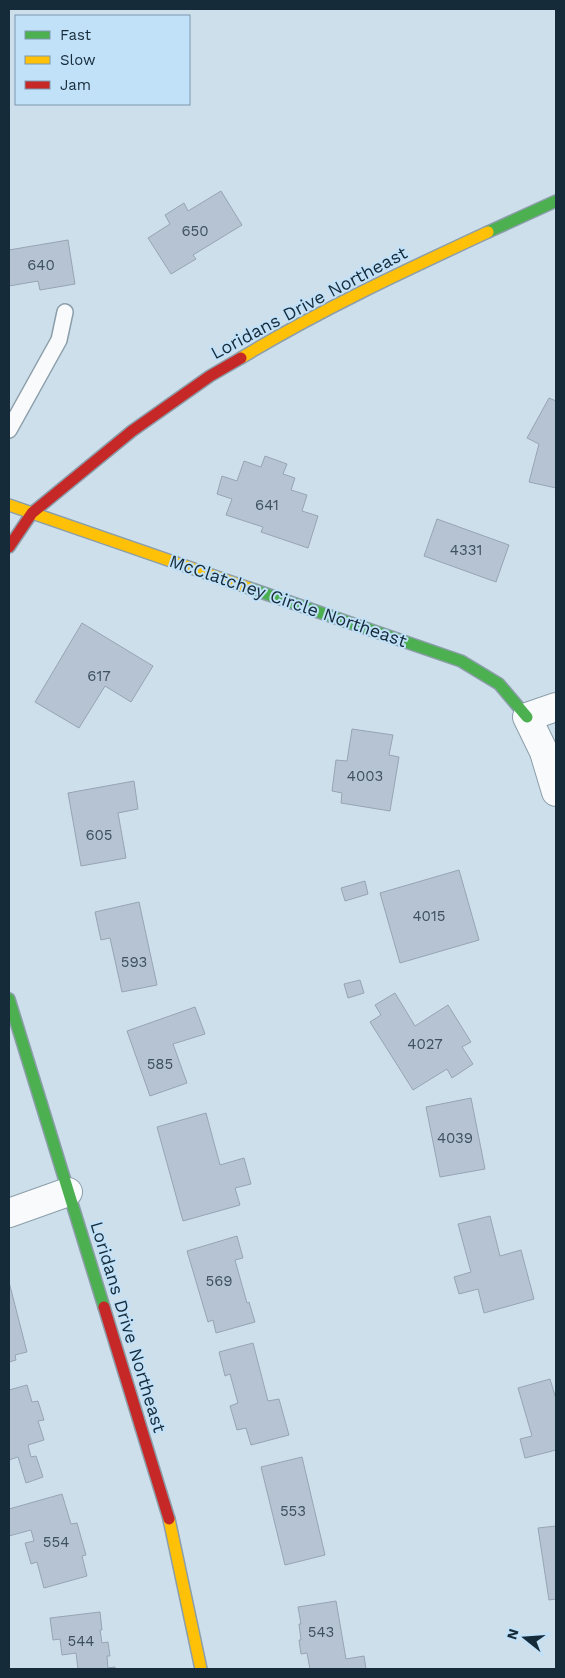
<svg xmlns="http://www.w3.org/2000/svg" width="565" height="1678" viewBox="0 0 565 1678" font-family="'Work Sans',sans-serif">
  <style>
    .building { fill: #b6c3d3; stroke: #97a4b3 }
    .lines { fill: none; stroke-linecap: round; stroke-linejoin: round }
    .lane-casing { stroke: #8c9eaa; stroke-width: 18 }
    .street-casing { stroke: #8c9eaa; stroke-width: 30 }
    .fast-casing { stroke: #8c9eaa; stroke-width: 14 }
    .slow-casing { stroke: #8c9eaa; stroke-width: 14 }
    .jam-casing { stroke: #8c9eaa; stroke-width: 14 }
    .lane { stroke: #f8fafc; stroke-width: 15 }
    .street { stroke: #f8fafc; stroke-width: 28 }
    .fast { stroke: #4caf50; stroke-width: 11 }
    .slow { stroke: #ffc107; stroke-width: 11 }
    .jam { stroke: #c62828; stroke-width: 11 }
    .labels { text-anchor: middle; stroke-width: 4; stroke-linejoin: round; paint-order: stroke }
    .number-label { font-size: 15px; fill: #3e5160 }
    .street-label { font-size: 18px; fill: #162b3a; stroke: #c1e1f9 }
  </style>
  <rect width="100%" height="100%" fill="#cedfec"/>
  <g class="building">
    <polygon points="221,191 242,225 193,255 196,259 171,274 148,238 170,224 165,215 184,203 188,211"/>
    <polygon points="68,240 75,284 40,290 38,281 9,286 9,250"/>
    <polygon points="549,398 556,401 556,488 529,482 539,444 527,438"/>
    <polygon points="265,456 287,464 283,474 295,478 291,490 307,495 302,511 318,516 308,548 261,532 263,527 226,515 232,499 217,494 222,476 237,481 244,461 261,467"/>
    <polygon points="437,519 509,545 496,582 424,556"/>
    <polygon points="82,623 153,666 131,702 105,686 79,728 35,702"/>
    <polygon points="352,729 393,735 389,755 399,757 390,811 341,803 342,793 332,791 336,760 347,761"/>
    <polygon points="134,781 138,809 118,813 126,858 81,866 68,793"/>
    <polygon points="459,870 479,940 400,963 380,893"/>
    <polygon points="365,881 368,894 345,901 341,888"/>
    <polygon points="139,902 157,985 122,992 110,938 101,940 95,912"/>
    <polygon points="360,980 364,993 348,998 344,984"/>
    <polygon points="395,993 415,1026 448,1005 471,1042 462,1047 473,1064 452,1078 447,1069 413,1090 370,1022 381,1015 375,1005"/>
    <polygon points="195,1007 205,1034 173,1044 187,1083 150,1096 127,1031"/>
    <polygon points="471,1098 485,1169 440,1177 426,1107"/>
    <polygon points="206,1113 220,1165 244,1158 251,1184 235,1188 240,1205 183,1221 157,1127"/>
    <polygon points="490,1216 500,1256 521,1250 534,1299 484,1313 478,1289 459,1294 454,1277 471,1272 458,1224"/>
    <polygon points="237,1236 243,1258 235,1260 247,1303 249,1302 255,1322 216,1333 213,1320 208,1322 187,1251"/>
    <polygon points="9,1282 27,1352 15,1355 16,1360 9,1362"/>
    <polygon points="253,1343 268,1401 279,1399 289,1435 251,1445 246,1428 237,1430 230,1406 238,1403 230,1374 225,1376 219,1352"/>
    <polygon points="550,1379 556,1399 556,1450 525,1458 520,1439 532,1436 518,1388"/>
    <polygon points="27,1385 32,1402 38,1401 44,1420 38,1421 44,1440 28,1445 31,1457 36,1456 43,1477 26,1483 18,1457 9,1460 9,1390"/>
    <polygon points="302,1457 325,1555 285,1565 261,1467"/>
    <polygon points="62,1494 71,1524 77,1523 86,1555 82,1556 87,1576 44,1588 37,1562 31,1564 25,1543 34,1541 31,1530 9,1536 9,1509"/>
    <polygon points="556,1526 556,1599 549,1600 538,1528"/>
    <polygon points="336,1601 346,1659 364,1656 366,1669 310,1669 307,1653 301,1654 299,1640 301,1640 299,1624 301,1624 298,1607"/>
    <polygon points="100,1612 102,1630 100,1630 102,1643 108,1642 110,1656 107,1656 108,1668 115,1667 115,1669 78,1669 76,1653 62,1655 60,1639 53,1640 50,1618"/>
  </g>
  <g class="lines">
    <defs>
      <polyline id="lane" points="9,430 59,340 65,312"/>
      <g id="street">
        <polyline points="556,707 527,717 544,752 556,792"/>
        <polyline points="9,1213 68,1192"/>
      </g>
      <g id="fast">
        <polyline points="488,232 556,201"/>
        <polyline points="249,588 461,661 499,684 527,717"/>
        <polyline points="9,999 104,1307"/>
      </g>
      <g id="slow">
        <path d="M241,358C320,310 404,271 488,232"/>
        <polyline points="9,505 249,588"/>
        <polyline points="169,1519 201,1669"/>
      </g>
      <g id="jam">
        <polyline points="9,547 32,513 132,431 210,376 241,358"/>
        <polyline points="104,1307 169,1519"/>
      </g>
    </defs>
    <use href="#lane" class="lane-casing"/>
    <use href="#street" class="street-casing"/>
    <use href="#fast" class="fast-casing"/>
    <use href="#slow" class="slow-casing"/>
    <use href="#jam" class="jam-casing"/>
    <use href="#lane" class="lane"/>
    <use href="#street" class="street"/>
    <use href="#fast" class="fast"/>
    <use href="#slow" class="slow"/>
    <use href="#jam" class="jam"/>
  </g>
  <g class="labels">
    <g class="number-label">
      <text x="195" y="236">650</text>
      <text x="41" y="270">640</text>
      <text x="267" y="510">641</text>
      <text x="466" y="555">4331</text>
      <text x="99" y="681">617</text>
      <text x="365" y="781">4003</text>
      <text x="99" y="840">605</text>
      <text x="429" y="921">4015</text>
      <text x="134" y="967">593</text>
      <text x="425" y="1049">4027</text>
      <text x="160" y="1069">585</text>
      <text x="455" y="1143">4039</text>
      <text x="219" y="1286">569</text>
      <text x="293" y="1516">553</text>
      <text x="56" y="1547">554</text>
      <text x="321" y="1637">543</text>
      <text x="81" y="1646">544</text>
    </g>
    <g class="street-label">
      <text transform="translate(309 303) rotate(-28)" y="6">Loridans Drive Northeast</text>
      <text transform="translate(288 601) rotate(19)" y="6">McClatchey Circle Northeast</text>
      <text transform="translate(128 1327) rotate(73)" y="6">Loridans Drive Northeast</text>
    </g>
  </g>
  <rect width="565" height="1678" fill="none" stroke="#162b3a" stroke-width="20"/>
  <rect x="15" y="15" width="175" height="90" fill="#c1e1f9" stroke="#7d98ad"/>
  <rect x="25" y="31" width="25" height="8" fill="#4caf50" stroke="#7d98ad"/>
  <text x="60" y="40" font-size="15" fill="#162b3a">Fast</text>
  <rect x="25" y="56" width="25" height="8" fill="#ffc107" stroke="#7d98ad"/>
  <text x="60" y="65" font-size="15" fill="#162b3a">Slow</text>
  <rect x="25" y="81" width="25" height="8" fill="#c62828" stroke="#7d98ad"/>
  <text x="60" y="90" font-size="15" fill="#162b3a">Jam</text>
  <g transform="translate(525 1638) rotate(287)" stroke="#c1e1f9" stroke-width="4" paint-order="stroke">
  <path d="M0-4L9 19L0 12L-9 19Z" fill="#162b3a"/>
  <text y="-8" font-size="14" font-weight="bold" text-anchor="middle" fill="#162b3a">N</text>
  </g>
</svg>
